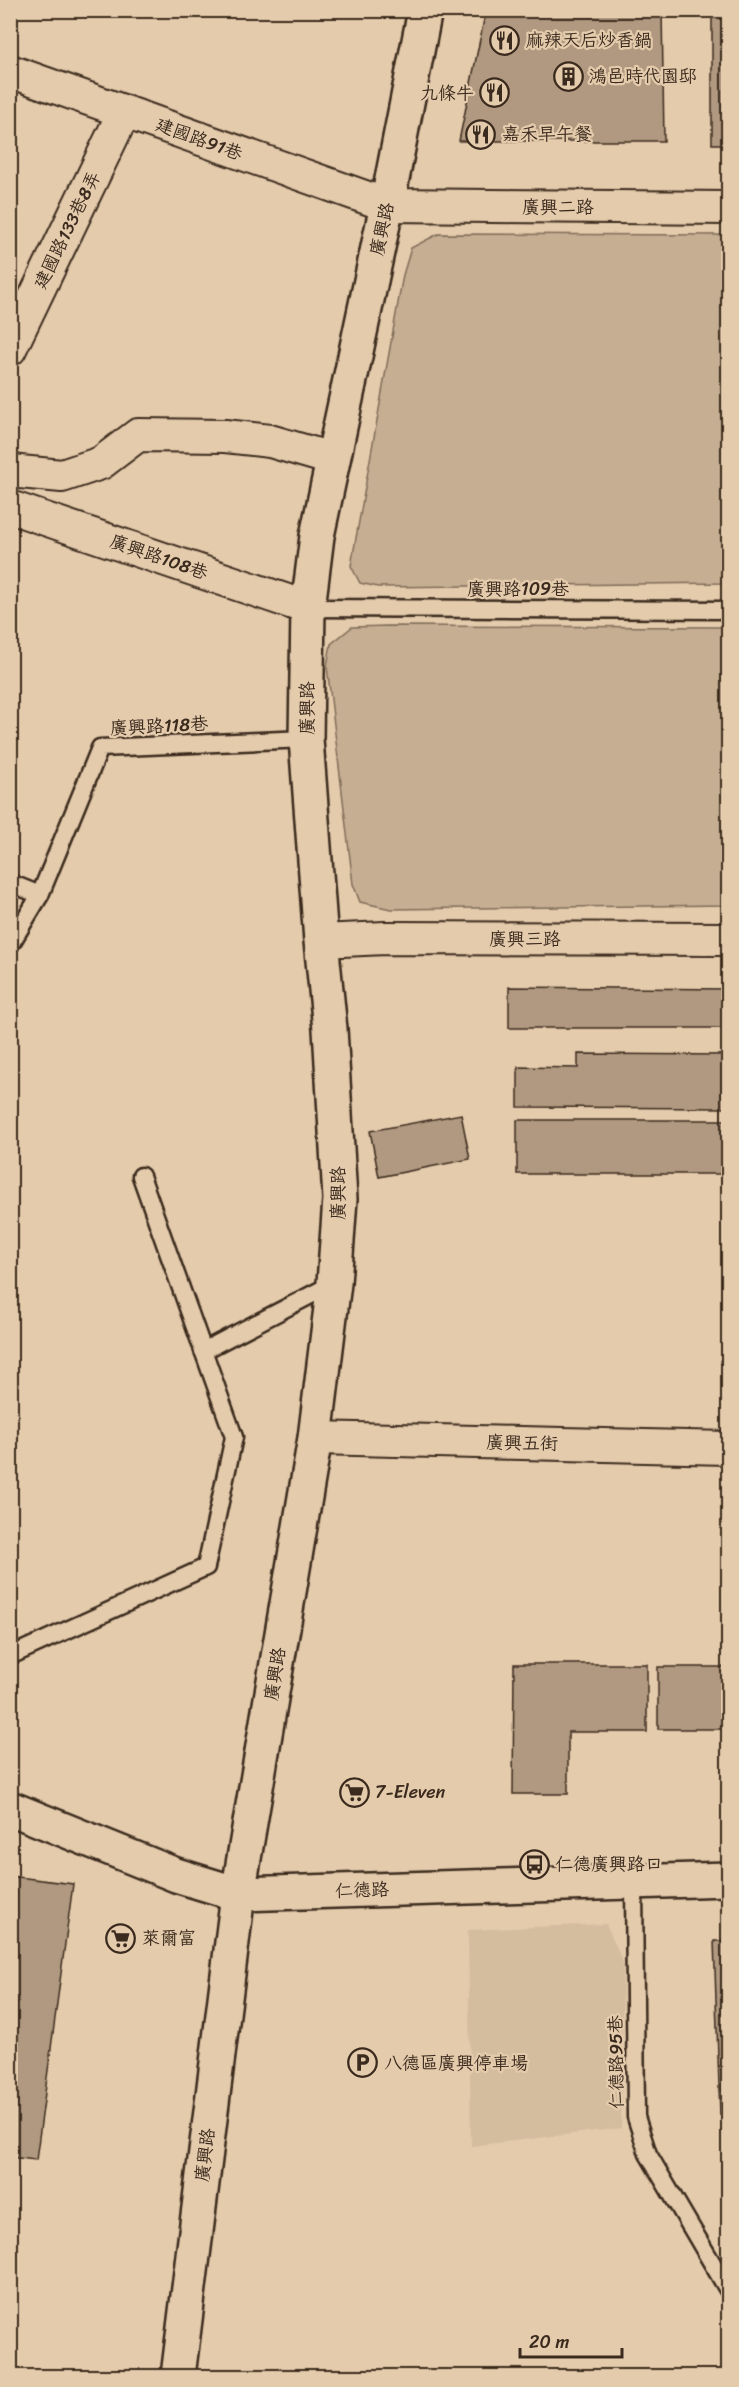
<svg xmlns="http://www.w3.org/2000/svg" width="739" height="2387" viewBox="0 0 739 2387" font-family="Sriracha,'LXGW WenKai TC',sans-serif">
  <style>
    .built { fill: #d4bc9f }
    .green { fill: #c5ae92; stroke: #806c58; stroke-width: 1.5 }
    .building { fill: #b09980; stroke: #3b2a1e; stroke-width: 1.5 }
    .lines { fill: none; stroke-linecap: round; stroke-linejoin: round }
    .service-casing { stroke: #3b2a1e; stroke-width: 21 }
    .minor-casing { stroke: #3b2a1e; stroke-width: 36 }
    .tertiary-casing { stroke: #3b2a1e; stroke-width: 38 }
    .service { stroke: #e4cbac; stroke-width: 16 }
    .minor { stroke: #e4cbac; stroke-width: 32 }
    .tertiary { stroke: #e4cbac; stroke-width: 33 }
    .labels { text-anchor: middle; stroke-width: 4.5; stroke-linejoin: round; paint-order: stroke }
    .poi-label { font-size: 18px; fill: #3b2a1e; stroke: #e4cbac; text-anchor: start }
    .street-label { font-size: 18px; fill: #3b2a1e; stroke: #e4cbac }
  </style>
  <rect width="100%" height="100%" fill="#e4cbac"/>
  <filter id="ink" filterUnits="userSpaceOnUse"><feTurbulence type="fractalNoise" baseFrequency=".0167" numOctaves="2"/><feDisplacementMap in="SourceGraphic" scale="12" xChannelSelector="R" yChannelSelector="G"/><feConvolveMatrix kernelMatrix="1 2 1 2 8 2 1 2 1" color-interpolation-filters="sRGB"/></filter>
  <g filter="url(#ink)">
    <polygon class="built" points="606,1924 623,1962 621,2128 471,2146 468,1930"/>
    <g class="green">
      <polygon points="438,234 728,235 728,583 378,587 360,583 351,566 403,275 411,248"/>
      <polygon points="387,626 728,627 728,905 391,909 360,902 353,884 327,666 331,644 352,627"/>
    </g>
    <g class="building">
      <polygon points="486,10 662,10 664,141 459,141"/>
      <rect x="712" y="10" width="16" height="134"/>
      <polygon points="509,987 728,989 728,1028 509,1028"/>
      <polygon points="578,1054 728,1055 728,1108 518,1107 518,1067 578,1068"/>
      <polygon points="461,1114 470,1159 379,1177 370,1131"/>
      <rect x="517" y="1120" width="211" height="54"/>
      <polygon points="514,1664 647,1664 647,1732 568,1732 568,1794 513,1794"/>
      <rect x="658" y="1667" width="70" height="62"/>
      <polygon points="10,1876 73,1884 36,2160 10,2157"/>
      <polygon points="714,1941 728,1941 728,2114 720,2115"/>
    </g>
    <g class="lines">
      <defs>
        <g id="service">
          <polyline points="308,608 728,610"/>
          <polyline points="10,883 40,895"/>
          <polyline points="10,945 40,895 100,748 306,739"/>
          <polyline points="203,1351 334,1283"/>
          <polyline points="10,1656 206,1567 234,1437 141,1176"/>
          <polyline points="634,1882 636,2117 648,2154 728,2290"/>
        </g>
        <g id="minor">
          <polyline points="10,71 387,205 728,208"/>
          <polyline points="10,349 124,112"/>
          <polyline points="10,470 20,472 62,476 101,463 138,435 225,436 270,441 332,459"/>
          <polyline points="10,507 308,608"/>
          <polyline points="321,941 385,938 728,939"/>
          <polyline points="315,1438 728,1448"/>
        </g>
        <g id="tertiary">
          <polyline points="10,1808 176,1875 238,1894 728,1879"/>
          <polyline points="178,2376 238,1894 315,1438 334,1283 340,1199 330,1029 321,941 306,739 308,608 317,536 387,205 425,10"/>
        </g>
      </defs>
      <use href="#service" class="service-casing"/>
      <use href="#minor" class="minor-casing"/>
      <use href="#tertiary" class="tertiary-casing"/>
      <use href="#service" class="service"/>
      <use href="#minor" class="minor"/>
      <use href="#tertiary" class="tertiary"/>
    </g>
  </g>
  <defs>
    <symbol id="restaurant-ring" viewBox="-11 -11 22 22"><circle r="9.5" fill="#e4cbac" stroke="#3b2a1e" stroke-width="1.5"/><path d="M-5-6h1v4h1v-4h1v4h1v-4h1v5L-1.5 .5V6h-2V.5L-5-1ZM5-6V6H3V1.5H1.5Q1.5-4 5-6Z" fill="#3b2a1e"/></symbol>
    <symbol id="building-ring" viewBox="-11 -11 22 22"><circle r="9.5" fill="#e4cbac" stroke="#3b2a1e" stroke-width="1.5"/><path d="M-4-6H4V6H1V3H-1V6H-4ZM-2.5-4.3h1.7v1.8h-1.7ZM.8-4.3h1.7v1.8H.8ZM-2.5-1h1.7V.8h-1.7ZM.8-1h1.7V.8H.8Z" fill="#3b2a1e"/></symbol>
    <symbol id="supermarket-ring" viewBox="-11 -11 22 22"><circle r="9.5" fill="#e4cbac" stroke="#3b2a1e" stroke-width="1.5"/><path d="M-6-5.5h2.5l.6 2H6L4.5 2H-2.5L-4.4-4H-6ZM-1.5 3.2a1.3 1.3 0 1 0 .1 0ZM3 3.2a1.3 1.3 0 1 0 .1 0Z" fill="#3b2a1e"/></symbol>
    <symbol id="bus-ring" viewBox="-11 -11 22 22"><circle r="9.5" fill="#e4cbac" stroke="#3b2a1e" stroke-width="1.5"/><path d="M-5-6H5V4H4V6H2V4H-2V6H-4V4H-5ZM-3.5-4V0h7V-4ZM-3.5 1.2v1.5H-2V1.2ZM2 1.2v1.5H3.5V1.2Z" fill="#3b2a1e"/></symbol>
    <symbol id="parking-ring" viewBox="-11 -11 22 22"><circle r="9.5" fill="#e4cbac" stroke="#3b2a1e" stroke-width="1.5"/><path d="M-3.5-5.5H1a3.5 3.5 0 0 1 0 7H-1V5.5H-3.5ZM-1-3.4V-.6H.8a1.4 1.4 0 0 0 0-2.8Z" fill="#3b2a1e"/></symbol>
  </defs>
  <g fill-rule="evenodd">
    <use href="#restaurant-ring" x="488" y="24" width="33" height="33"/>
    <use href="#building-ring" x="552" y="60" width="33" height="33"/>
    <use href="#restaurant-ring" x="478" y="76" width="33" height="33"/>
    <use href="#restaurant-ring" x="464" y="118" width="33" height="33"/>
    <use href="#supermarket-ring" x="338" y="1776" width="33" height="33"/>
    <use href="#bus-ring" x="518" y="1848" width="33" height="33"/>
    <use href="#supermarket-ring" x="104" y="1922" width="33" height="33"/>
    <use href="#parking-ring" x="346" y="2046" width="33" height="33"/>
  </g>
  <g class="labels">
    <g class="poi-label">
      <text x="526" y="46">麻辣天后炒香鍋</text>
      <text x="589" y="82">鴻邑時代園邸</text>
      <text x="474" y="99" text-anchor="end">九條牛</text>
      <text x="502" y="140">嘉禾早午餐</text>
      <text x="375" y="1798">7-Eleven</text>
      <text x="555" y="1870">仁德廣興路口</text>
      <text x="142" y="1944">萊爾富</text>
      <text x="384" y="2069">八德區廣興停車場</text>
    </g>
    <g class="street-label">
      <text transform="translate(199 139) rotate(20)" y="6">建國路91巷</text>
      <text x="558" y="213">廣興二路</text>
      <text transform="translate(382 229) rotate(-78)" y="6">廣興路</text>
      <text transform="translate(67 230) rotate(-64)" y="6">建國路133巷8弄</text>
      <text transform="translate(159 557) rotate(19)" y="6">廣興路108巷</text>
      <text x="518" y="595">廣興路109巷</text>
      <text transform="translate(307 708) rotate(-90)" y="6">廣興路</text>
      <text transform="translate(159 726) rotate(-3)" y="6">廣興路118巷</text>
      <text x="525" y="945">廣興三路</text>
      <text transform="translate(338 1193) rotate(-90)" y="6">廣興路</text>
      <text transform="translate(522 1443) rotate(1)" y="6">廣興五街</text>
      <text transform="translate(275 1674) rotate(-81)" y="6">廣興路</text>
      <text transform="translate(362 1890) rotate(-2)" y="6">仁德路</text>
      <text transform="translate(616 2062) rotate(-91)" y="6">仁德路95巷</text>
      <text transform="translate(205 2155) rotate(-83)" y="6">廣興路</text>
    </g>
  </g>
  <rect width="739" height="2387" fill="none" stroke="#e4cbac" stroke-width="36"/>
  <rect x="18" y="18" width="703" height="2351" fill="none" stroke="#3b2a1e" stroke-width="2" filter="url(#ink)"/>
  <path d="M520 2348v9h102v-9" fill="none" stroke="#3b2a1e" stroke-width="3"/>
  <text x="529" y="2348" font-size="18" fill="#3b2a1e" stroke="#e4cbac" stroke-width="4.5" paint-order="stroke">20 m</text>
</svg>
